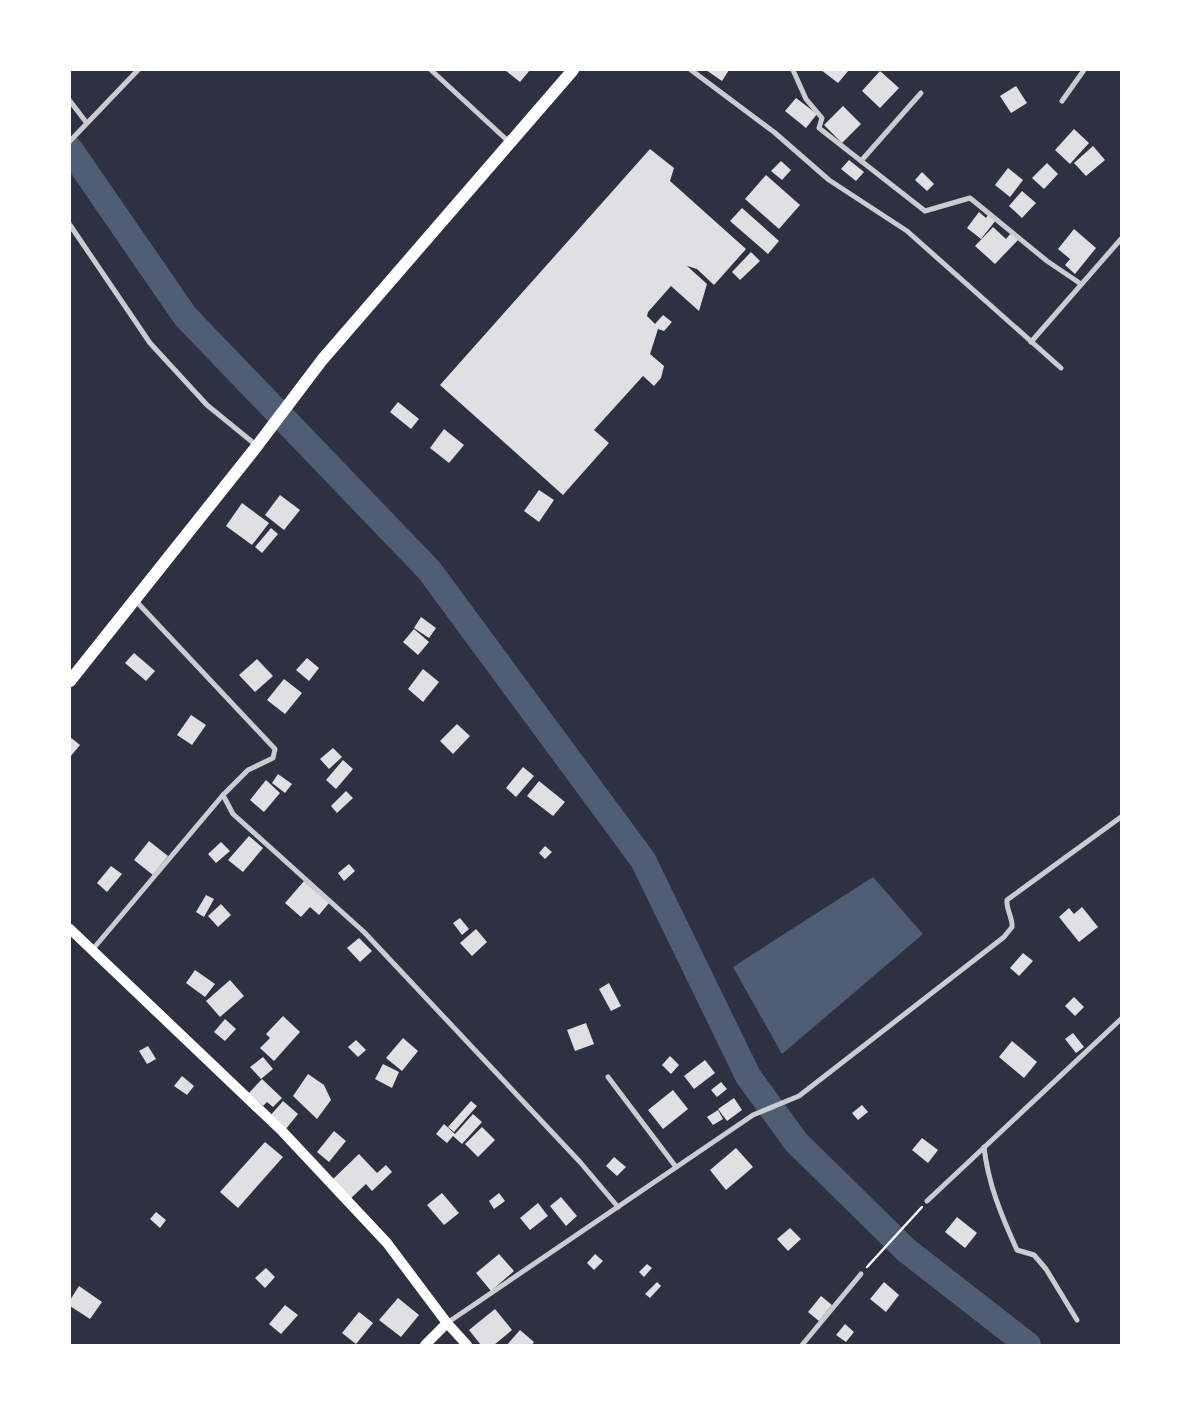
<svg xmlns="http://www.w3.org/2000/svg" width="1191" height="1415" viewBox="0 0 1191 1415" font-family="Raleway,sans-serif">
  <style>
    .water { fill: #4f5d75 }
    .lines { fill: none; stroke-linecap: round; stroke-linejoin: round }
    .river { stroke: #4f5d75; stroke-width: 26 }
    .building { fill: #e0e0e3 }
    .path { stroke: #fff; stroke-width: 2.5 }
    .minor { stroke: #caccd0; stroke-width: 5 }
    .secondary { stroke: #fff; stroke-width: 10 }
    .primary { stroke: #fff; stroke-width: 12 }
  </style>
  <rect width="100%" height="100%" fill="#2d3142"/>
  <polygon class="water" points="873,877 923,934 782,1054 733,967"/>
  <g class="lines">
    <polyline class="river" points="70,149 185,316 429,570 643,860 748,1076 796,1142 906,1250 1028,1345"/>
  </g>
  <g class="building">
    <polygon points="505,70 530,70 520,82"/>
    <polygon points="706,70 729,70 722,81"/>
    <polygon points="821,70 849,70 838,83"/>
    <polygon points="880,71 899,88 880,108 862,91"/>
    <polygon points="1016,86 1027,103 1011,113 1000,96"/>
    <polygon points="796,98 817,114 806,128 785,111"/>
    <polygon points="843,106 861,124 842,143 824,125"/>
    <polygon points="1074,129 1089,143 1070,164 1055,150"/>
    <polygon points="1093,146 1105,160 1086,176 1074,163"/>
    <polygon points="650,149 674,168 670,181 746,249 714,285 697,269 687,266 707,284 699,311 671,286 648,312 647,316 655,324 663,315 672,322 664,331 658,329 650,354 664,366 661,378 654,386 643,376 594,430 609,443 563,495 440,385"/>
    <polygon points="849,160 864,172 856,181 841,169"/>
    <polygon points="781,161 791,170 782,180 771,171"/>
    <polygon points="1047,163 1058,174 1044,189 1032,178"/>
    <polygon points="1008,168 1023,180 1010,197 995,185"/>
    <polygon points="922,172 934,184 927,191 915,180"/>
    <polygon points="766,175 800,205 779,229 745,199"/>
    <polygon points="1022,191 1036,203 1022,218 1009,206"/>
    <polygon points="742,208 779,241 768,254 730,221"/>
    <polygon points="979,212 986,218 988,215 996,220 981,239 967,228"/>
    <polygon points="993,227 1006,239 1011,233 1018,240 995,264 975,246"/>
    <polygon points="1074,229 1096,248 1075,274 1065,265 1070,259 1058,249"/>
    <polygon points="751,252 760,261 740,280 732,272"/>
    <polygon points="398,402 419,419 411,429 390,412"/>
    <polygon points="444,429 464,445 449,463 430,448"/>
    <polygon points="539,490 554,500 539,522 524,511"/>
    <polygon points="280,495 300,510 284,530 265,515"/>
    <polygon points="242,503 269,523 252,545 226,526"/>
    <polygon points="271,528 278,534 262,553 255,547"/>
    <polygon points="421,617 436,628 429,638 414,628"/>
    <polygon points="414,629 429,642 418,655 403,642"/>
    <polygon points="134,653 155,671 146,681 125,663"/>
    <polygon points="307,658 319,668 309,681 296,670"/>
    <polygon points="257,659 273,676 255,692 239,675"/>
    <polygon points="423,669 439,682 423,702 408,689"/>
    <polygon points="284,679 302,693 285,714 267,700"/>
    <polygon points="191,715 206,725 192,745 177,735"/>
    <polygon points="457,724 470,736 453,754 440,741"/>
    <polygon points="70,737 80,745 70,757"/>
    <polygon points="333,748 342,757 329,769 320,759"/>
    <polygon points="343,760 353,769 336,789 326,780"/>
    <polygon points="523,767 534,776 516,797 506,788"/>
    <polygon points="278,774 292,784 285,793 272,783"/>
    <polygon points="266,780 280,793 264,812 250,800"/>
    <polygon points="539,781 565,802 553,816 527,796"/>
    <polygon points="346,791 353,798 337,813 331,806"/>
    <polygon points="249,836 263,848 243,872 228,860"/>
    <polygon points="149,841 168,856 153,875 134,860"/>
    <polygon points="221,842 230,851 216,863 208,854"/>
    <polygon points="545,846 552,852 545,859 539,853"/>
    <polygon points="349,864 355,871 344,881 338,873"/>
    <polygon points="111,866 122,874 107,892 97,883"/>
    <polygon points="304,881 329,903 319,915 310,907 301,917 285,903"/>
    <polygon points="206,895 214,899 204,917 196,912"/>
    <polygon points="221,904 231,915 218,927 208,916"/>
    <polygon points="1082,907 1098,927 1079,942 1059,917 1069,908 1074,914"/>
    <polygon points="460,918 469,929 462,935 453,923"/>
    <polygon points="476,929 487,942 472,956 460,943"/>
    <polygon points="359,938 372,951 360,962 347,948"/>
    <polygon points="1023,953 1033,961 1019,976 1010,968"/>
    <polygon points="195,970 215,984 205,997 186,983"/>
    <polygon points="230,980 244,996 220,1017 206,1001"/>
    <polygon points="609,983 621,1006 611,1011 599,989"/>
    <polygon points="1074,997 1084,1007 1075,1016 1065,1006"/>
    <polygon points="283,1016 300,1032 274,1061 260,1048 270,1038 266,1034"/>
    <polygon points="225,1019 236,1029 225,1041 214,1032"/>
    <polygon points="586,1023 594,1044 575,1051 567,1030"/>
    <polygon points="1073,1033 1084,1047 1076,1053 1065,1039"/>
    <polygon points="403,1038 418,1051 402,1071 386,1058"/>
    <polygon points="356,1040 366,1050 358,1057 348,1047"/>
    <polygon points="1012,1041 1037,1062 1024,1078 999,1057"/>
    <polygon points="148,1046 156,1059 147,1064 139,1051"/>
    <polygon points="670,1056 679,1065 671,1074 662,1065"/>
    <polygon points="263,1057 273,1069 261,1079 250,1067"/>
    <polygon points="705,1060 715,1073 694,1089 684,1076"/>
    <polygon points="383,1064 399,1072 392,1088 375,1079"/>
    <polygon points="308,1074 324,1085 331,1100 317,1119 293,1096"/>
    <polygon points="182,1076 194,1086 187,1095 174,1086"/>
    <polygon points="262,1079 282,1098 273,1107 267,1102 263,1106 249,1093"/>
    <polygon points="721,1082 727,1089 717,1097 711,1090"/>
    <polygon points="673,1090 688,1109 663,1129 648,1110"/>
    <polygon points="734,1098 742,1110 727,1121 718,1109"/>
    <polygon points="283,1101 298,1114 285,1130 269,1117"/>
    <polygon points="471,1101 477,1106 454,1132 448,1127"/>
    <polygon points="862,1105 868,1112 858,1120 852,1113"/>
    <polygon points="718,1110 723,1119 713,1125 707,1117"/>
    <polygon points="473,1114 482,1122 462,1144 453,1136 447,1143 436,1134 444,1124 455,1134"/>
    <polygon points="482,1127 495,1140 478,1157 465,1144"/>
    <polygon points="334,1131 346,1141 329,1162 317,1152"/>
    <polygon points="922,1138 938,1150 928,1163 912,1150"/>
    <polygon points="265,1142 283,1157 238,1208 220,1192"/>
    <polygon points="736,1148 753,1167 726,1190 710,1170"/>
    <polygon points="359,1154 377,1173 386,1165 392,1172 372,1191 366,1184 350,1199 332,1180"/>
    <polygon points="614,1157 626,1167 617,1176 606,1166"/>
    <polygon points="442,1193 459,1213 444,1225 427,1205"/>
    <polygon points="499,1193 505,1201 494,1209 489,1201"/>
    <polygon points="561,1197 577,1216 566,1226 550,1206"/>
    <polygon points="538,1203 548,1216 530,1230 520,1218"/>
    <polygon points="156,1212 166,1220 160,1228 150,1219"/>
    <polygon points="957,1217 977,1233 965,1248 945,1232"/>
    <polygon points="790,1228 801,1239 788,1251 777,1239"/>
    <polygon points="499,1254 514,1271 491,1291 476,1273"/>
    <polygon points="595,1254 603,1261 594,1270 587,1263"/>
    <polygon points="647,1264 652,1268 644,1277 639,1272"/>
    <polygon points="266,1268 275,1277 265,1288 255,1278"/>
    <polygon points="657,1282 661,1286 650,1298 645,1294"/>
    <polygon points="884,1282 899,1295 886,1312 870,1299"/>
    <polygon points="79,1286 102,1302 90,1319 70,1306 70,1300"/>
    <polygon points="821,1296 832,1305 819,1321 808,1312"/>
    <polygon points="398,1298 419,1315 401,1337 379,1320"/>
    <polygon points="285,1305 298,1315 281,1334 269,1324"/>
    <polygon points="495,1309 512,1330 494,1345 481,1345 469,1330"/>
    <polygon points="359,1312 373,1323 356,1344 342,1333"/>
    <polygon points="845,1324 854,1332 846,1342 836,1335"/>
    <polygon points="520,1330 534,1342 532,1345 507,1345"/>
  </g>
  <g class="lines">
    <polyline class="path" points="867,1267 922,1207"/>
    <g class="minor">
      <polyline points="431,70 509,142"/>
      <polyline points="691,70 774,132 829,180 907,231 1061,368"/>
      <polyline points="793,70 806,99 822,118 819,128 925,211 970,198 1047,261 1081,284"/>
      <polyline points="70,101 86,122"/>
      <polyline points="1062,101 1084,70"/>
      <polyline points="70,141 138,70"/>
      <polyline points="861,161 921,93"/>
      <polyline points="70,225 150,343 207,405 256,445"/>
      <polyline points="1031,342 1121,239"/>
      <polyline points="135,600 275,749 273,758 248,770 223,795 233,814 364,932 580,1162 618,1207"/>
      <polyline points="93,949 223,795"/>
      <polyline points="608,1077 676,1167"/>
      <path d="M984,1147C988,1184 1002,1217 1017,1250L1034,1255L1046,1269L1077,1320"/>
      <polyline points="927,1201 1121,1019"/>
      <path d="M447,1323L753,1115L799,1096L1004,937L1012,927C1013,918 1006,910 1007,900L1121,817"/>
      <polyline points="802,1345 861,1274"/>
    </g>
    <g class="secondary">
      <polyline points="70,929 282,1131 387,1243 447,1323 467,1345"/>
      <polyline points="425,1345 447,1323"/>
    </g>
    <polyline class="primary" points="70,681 257,446 322,360 573,70"/>
  </g>
  <rect width="1191" height="1415" fill="none" stroke="#ffffff" stroke-width="142"/>
</svg>
